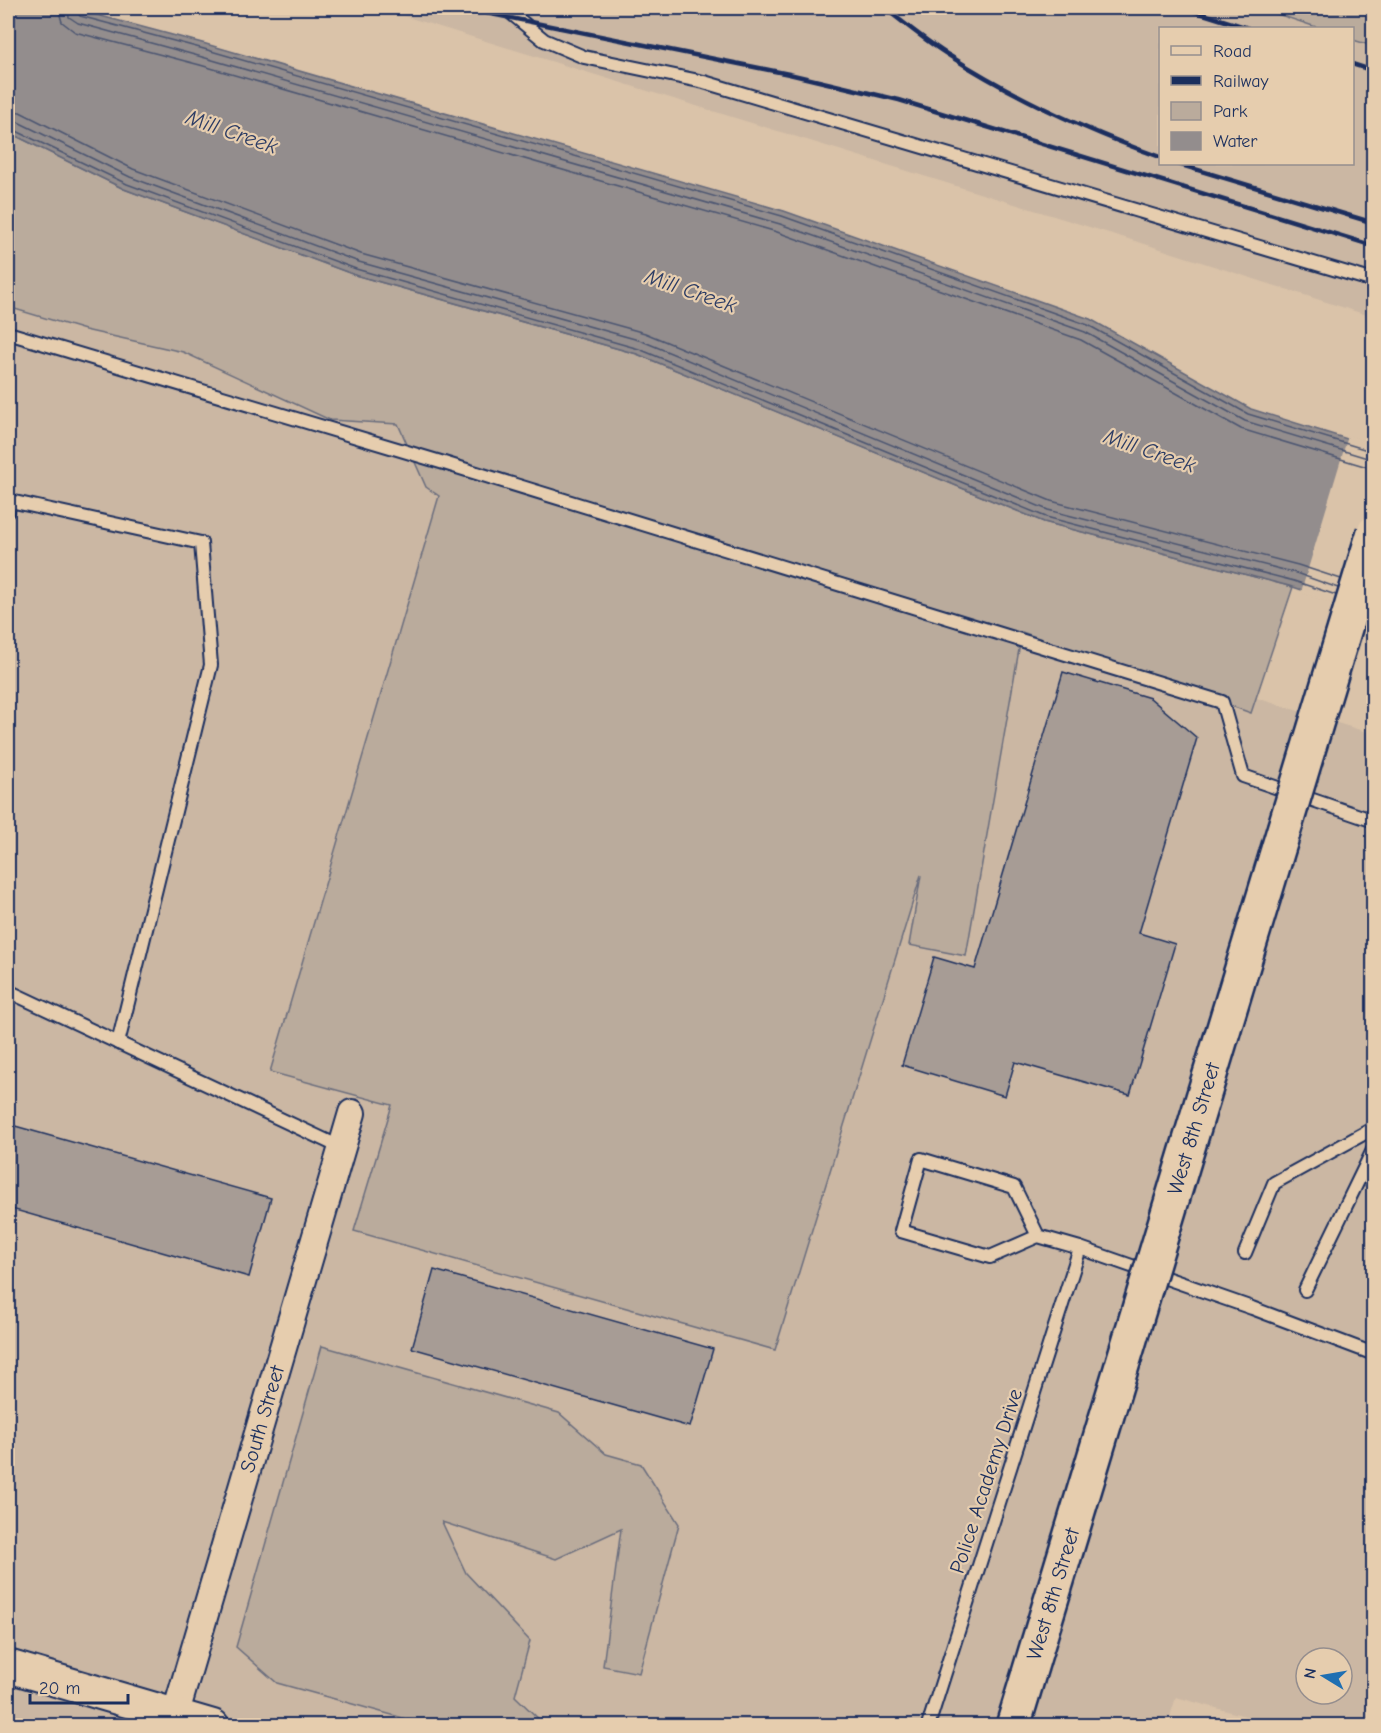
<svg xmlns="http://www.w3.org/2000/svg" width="1381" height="1733" viewBox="0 0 1381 1733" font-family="'Comic Neue',sans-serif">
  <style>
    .built { fill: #cbb7a3; fill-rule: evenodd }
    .green { fill: #baab9c; stroke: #6a6d7d; stroke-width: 1.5 }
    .water { fill: #938d8d; stroke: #63677a; stroke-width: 1.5 }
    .pier { fill: #dac3a9 }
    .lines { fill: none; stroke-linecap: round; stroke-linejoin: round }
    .shore { stroke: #4b5571; stroke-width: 1.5 }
    .building { fill: #a79c95; stroke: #1b2f5e; stroke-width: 1.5 }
    .service-casing { stroke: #1b2f5e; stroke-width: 16 }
    .minor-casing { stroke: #1b2f5e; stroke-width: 30 }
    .tertiary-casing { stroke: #1b2f5e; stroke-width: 36 }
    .service { stroke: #e6cdae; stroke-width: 12 }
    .minor { stroke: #e6cdae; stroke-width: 26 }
    .tertiary { stroke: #e6cdae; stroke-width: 32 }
    .rail { stroke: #1b2f5e; stroke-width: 4.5 }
    .secondary-bridge-casing { stroke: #1b2f5e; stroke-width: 38; stroke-linecap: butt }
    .secondary-bridge { stroke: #e6cdae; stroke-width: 33 }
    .labels { text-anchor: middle; stroke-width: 4.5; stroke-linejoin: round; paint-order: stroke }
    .street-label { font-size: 21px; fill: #1b2f5e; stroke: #e6cdae }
    .water-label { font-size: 22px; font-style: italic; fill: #2d3d65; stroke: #e6cdae }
  </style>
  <rect width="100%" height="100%" fill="#dac3a9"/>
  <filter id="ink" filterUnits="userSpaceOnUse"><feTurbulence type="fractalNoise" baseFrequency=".0167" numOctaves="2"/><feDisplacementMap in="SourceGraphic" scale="12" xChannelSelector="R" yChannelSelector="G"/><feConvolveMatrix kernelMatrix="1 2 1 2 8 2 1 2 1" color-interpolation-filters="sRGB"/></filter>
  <g filter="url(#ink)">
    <g class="built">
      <path d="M378,8H1373V317L1148,245ZM1160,28H1352V164H1160Z"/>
      <path d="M8,132L1000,619L1373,734V1725H1278L1176,1697L1167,1726L8,1725ZM1306,1658H1342V1694H1306Z"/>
    </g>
    <g class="green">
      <polygon points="1259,8 1373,8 1373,46 1353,40 1352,28 1319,28"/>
      <polygon points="8,132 124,189 355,275 637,354 1044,522 1293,587 1251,713 1022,632 966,956 909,945 921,875 775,1350 354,1231 392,1105 270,1072 439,496 426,487 398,424 330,420 183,352 85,330 8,307"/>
      <polygon points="322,1346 559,1413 606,1454 641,1464 679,1524 639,1673 603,1666 621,1529 556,1559 442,1522 466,1573 530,1641 515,1696 545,1725 428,1725 277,1683 236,1647"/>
    </g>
    <polygon class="water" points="8,8 71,8 206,44 784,211 1090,319 1251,409 1373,447 1373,614 1293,587 1044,522 637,354 355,275 124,189 8,132"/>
    <polygon class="pier" points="1348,436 1374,444 1373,617 1301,592"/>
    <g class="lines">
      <g class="shore">
        <polyline points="58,8 62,22 75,32 200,65 777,232 1081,340 1241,429 1374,469"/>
        <polyline points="67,8 69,17 78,23 202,57 780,224 1085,332 1245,421 1374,460"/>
        <polyline points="75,8 80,16 204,49 782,216 1088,325 1248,414 1374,452"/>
        <polyline points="8,110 20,112 133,169 361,254 645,333 1051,501 1298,565 1341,579"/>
        <polyline points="8,119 16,121 130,177 359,262 642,341 1048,510 1296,573 1338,588"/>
        <polyline points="8,127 127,184 356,269 639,349 1046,517 1294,581 1336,595"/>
      </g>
    </g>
    <g class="building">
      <polygon points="1063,672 1150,698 1197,738 1139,933 1175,944 1130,1095 1015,1062 1005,1096 902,1065 934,957 975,969"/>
      <polygon points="8,1124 271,1198 249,1277 8,1208"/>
      <polygon points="434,1270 713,1349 690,1427 412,1348"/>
    </g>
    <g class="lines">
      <defs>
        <g id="service">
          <polyline points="505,8 544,40 584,57 704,82 1374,281"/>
          <polyline points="8,333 444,463 1222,702 1243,776 1374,821"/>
          <polyline points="8,511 10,501 201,543 211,665 118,1043"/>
          <polyline points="8,991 342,1148"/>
          <polyline points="1038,1236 1014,1187 921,1159 901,1231 990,1257 1038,1236 1080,1248 1252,1308 1374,1354"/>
          <polyline points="1245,1253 1274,1183 1374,1128"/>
          <polyline points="1305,1290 1374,1148"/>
          <polyline points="928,1726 1080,1248"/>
        </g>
        <g id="minor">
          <path id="s1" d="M172,1726L352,1113"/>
        </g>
        <polyline id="tertiary" points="8,1666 213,1726"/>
      </defs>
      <use href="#service" class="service-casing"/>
      <use href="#minor" class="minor-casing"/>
      <use href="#tertiary" class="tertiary-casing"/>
      <use href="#service" class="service"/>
      <use href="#minor" class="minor"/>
      <use href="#tertiary" class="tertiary"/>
      <g class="rail">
        <polyline points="461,8 789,74 899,100 1374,246"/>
        <path d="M884,8C906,24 927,42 950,56C1016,98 1088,131 1160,157"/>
        <polyline points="1184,8 1248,28"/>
        <polyline points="1352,64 1374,71"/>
        <polyline points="1178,164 1374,223"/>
      </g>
      <defs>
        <g id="secondary-bridge">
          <path id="s2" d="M1013,1726L1374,532"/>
        </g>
      </defs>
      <use href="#secondary-bridge" class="secondary-bridge-casing"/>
      <use href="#secondary-bridge" class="secondary-bridge"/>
    </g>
  </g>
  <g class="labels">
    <g class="street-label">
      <text dy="7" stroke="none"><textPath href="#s2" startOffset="624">West 8th Street</textPath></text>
      <text dy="7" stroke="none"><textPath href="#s1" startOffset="320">South Street</textPath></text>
      <text transform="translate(986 1481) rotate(-72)" y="7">Police Academy Drive</text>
      <text dy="7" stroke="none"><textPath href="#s2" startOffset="138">West 8th Street</textPath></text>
    </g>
    <g class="water-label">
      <text transform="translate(232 131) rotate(19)" y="8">Mill Creek</text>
      <text transform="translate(691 290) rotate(19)" y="8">Mill Creek</text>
      <text transform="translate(1150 450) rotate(19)" y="8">Mill Creek</text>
    </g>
  </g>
  <rect width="1381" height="1733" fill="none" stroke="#e6cdae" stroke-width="30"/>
  <rect x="15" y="15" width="1351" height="1703" fill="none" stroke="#1b2f5e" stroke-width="2" filter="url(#ink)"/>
  <rect x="1159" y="27" width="195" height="138" fill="#e6cdae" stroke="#958e8e" stroke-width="1.5"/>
  <rect x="1171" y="46" width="30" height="9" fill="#e6cdae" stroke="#958e8e" stroke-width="1.5"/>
  <text x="1213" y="57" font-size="18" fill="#1b2f5e">Road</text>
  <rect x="1171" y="76" width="30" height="9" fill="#1b2f5e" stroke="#958e8e" stroke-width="1.5"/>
  <text x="1213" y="87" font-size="18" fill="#1b2f5e">Railway</text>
  <rect x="1171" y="102" width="30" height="18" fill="#baab9c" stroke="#958e8e" stroke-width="1.5"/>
  <text x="1213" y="117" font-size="18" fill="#1b2f5e">Park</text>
  <rect x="1171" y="132" width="30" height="18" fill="#938d8d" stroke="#958e8e" stroke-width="1.5"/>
  <text x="1213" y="147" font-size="18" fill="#1b2f5e">Water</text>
  <g transform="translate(1324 1676) rotate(281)"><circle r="28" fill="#e6cdae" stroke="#958e8e" stroke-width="1.5"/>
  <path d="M0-4.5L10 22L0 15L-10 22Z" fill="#1f6fb2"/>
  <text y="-9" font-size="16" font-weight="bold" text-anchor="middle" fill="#1b2f5e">N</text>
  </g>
  <path d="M30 1694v9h98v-9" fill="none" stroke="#1b2f5e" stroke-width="3"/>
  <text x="39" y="1694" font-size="18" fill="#1b2f5e" stroke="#e6cdae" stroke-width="4.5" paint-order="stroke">20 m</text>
</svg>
